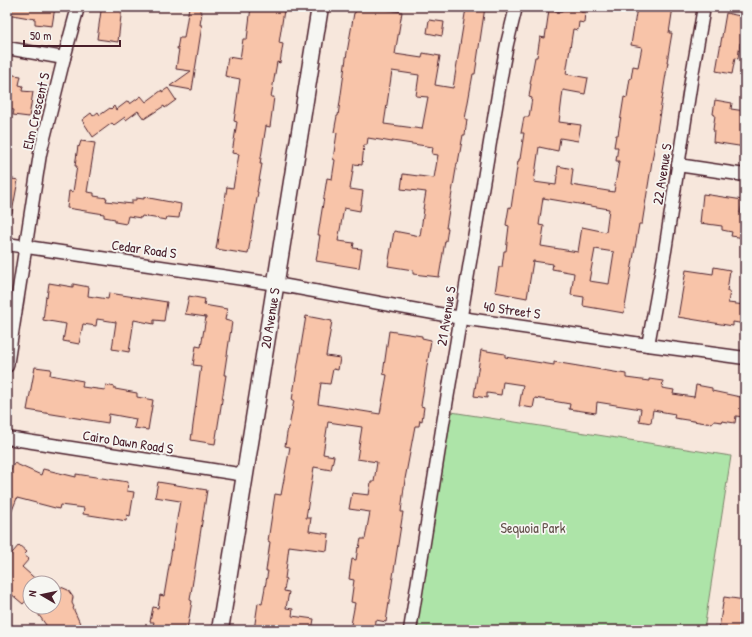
<svg xmlns="http://www.w3.org/2000/svg" width="752" height="637" viewBox="0 0 752 637" font-family="'Patrick Hand',sans-serif">
  <style>
    .green { fill: #ade4a8; stroke: #7c826a }
    .building { fill: #f8c4a9; stroke: #4a1f2b; fill-rule: evenodd }
    .lines { fill: none; stroke-linecap: round; stroke-linejoin: round }
    .minor-casing { stroke: #4a1f2b; stroke-width: 15 }
    .tertiary-casing { stroke: #4a1f2b; stroke-width: 19 }
    .minor { stroke: #f6f6f2; stroke-width: 12 }
    .tertiary { stroke: #f6f6f2; stroke-width: 16 }
    .labels { text-anchor: middle; stroke-width: 3.5; stroke-linejoin: round; paint-order: stroke }
    .street-label { font-size: 14px; fill: #4a1f2b; stroke: #f6f6f2 }
    .park-label { font-size: 14px; fill: #63504a; stroke: #f6f6f2 }
  </style>
  <rect width="100%" height="100%" fill="#f7e7dc"/>
  <filter id="ink" filterUnits="userSpaceOnUse"><feTurbulence type="fractalNoise" baseFrequency=".025" numOctaves="2"/><feDisplacementMap in="SourceGraphic" scale="8" xChannelSelector="R" yChannelSelector="G"/><feConvolveMatrix kernelMatrix="1 2 1 2 8 2 1 2 1" color-interpolation-filters="sRGB"/></filter>
  <g filter="url(#ink)">
    <polygon class="green" points="445,411 731,456 704,630 410,630"/>
    <g class="building">
      <polygon points="7,7 55,7 52,26 35,24 35,19 7,14"/>
      <polygon points="103,7 122,7 118,42 97,39 101,11 102,11"/>
      <polygon points="189,7 201,7 200,12 202,12 200,25 202,25 192,90 170,86 191,71 176,69 179,49 177,49 179,38 184,38"/>
      <polygon points="251,7 267,7 284,10 279,43 283,44 280,63 277,62 271,97 274,97 270,127 266,126 260,164 262,164 257,192 258,192 248,254 216,249 221,219 222,219 227,187 233,188 239,154 232,153 237,122 234,121 240,79 225,76 228,57 240,59 243,39 247,39"/>
      <path d="M356,7H372L402,12L395,54L422,58L423,53L440,56L435,85L453,88L465,14L467,7H485L475,74H473L465,119H467L465,135H463L458,163H457L446,228H448L446,241H445L439,277L413,274V270L388,266L394,231L420,236L424,209H423L426,192L401,189L403,174L434,178L438,155L432,154L433,147L392,141V142L368,138L367,145H364L362,165L354,164L350,189L363,191L360,211L344,208L338,241L354,243L353,248L362,249L359,268L316,261L320,235H318L327,178L332,179L335,160L333,159L337,133L334,132L337,116H338L346,58L354,13H355ZM392,71L419,75L416,96L428,97L422,129L384,124Z"/>
      <path d="M563,7H581V12H585L584,23L579,22L578,30L573,29L566,74L588,78L585,94L563,90L559,122L581,125L578,141L560,138L558,151L539,147L534,182L556,185L558,166L573,169L571,185L614,192L619,161H616L618,147H614L616,135H618L624,97L627,98L630,78L631,79L633,66L638,67L642,47L631,45L637,7H673L669,33H672L667,62H668L665,80L642,224H639L624,313L583,306L584,297L571,295L574,273L552,269L553,264L533,261L527,298L495,292L499,267H502L504,251H506L509,226L506,225L509,207L511,208L518,161H519V159H520L524,133H521L524,117H529L532,98L529,97L531,84H530L535,57H537L540,37L545,38L549,10L562,12ZM543,198L609,209L606,232L582,227L578,252L541,246L544,226L539,225ZM595,249L614,252L609,284L589,281Z"/>
      <polygon points="726,13 745,17 745,26 742,44 740,43 738,59 735,58 732,74 716,71"/>
      <polygon points="429,20 444,22 442,36 427,33"/>
      <polygon points="7,74 21,76 19,85 23,86 22,91 33,92 29,117 13,115 14,110 7,109"/>
      <polygon points="168,88 176,100 165,108 164,106 144,119 138,111 126,120 125,117 114,125 112,123 93,137 82,120 91,113 93,116 98,112 100,115 110,108 111,109 114,106 116,110 128,101 130,104 141,96 146,102 162,90 162,92"/>
      <polygon points="715,100 732,103 731,109 745,111 745,147 713,142 714,130 713,130 715,115 713,114"/>
      <polygon points="81,141 95,143 87,192 94,193 94,196 107,198 106,201 132,204 132,200 136,200 136,198 144,199 144,197 181,204 179,218 167,217 166,220 142,216 141,218 128,216 126,224 115,222 115,219 104,217 104,214 67,208 69,191 73,192 77,166 75,166 78,146 79,147"/>
      <polygon points="7,178 18,180 12,213 7,212"/>
      <polygon points="703,194 743,200 740,213 745,214 745,238 731,236 732,232 722,230 722,226 700,223"/>
      <polygon points="714,267 730,270 727,291 730,291 728,303 745,305 745,324 733,322 733,326 678,317 686,270 713,274"/>
      <polygon points="49,283 73,287 73,284 89,287 88,296 108,299 109,293 167,302 164,321 154,320 154,324 134,320 129,352 112,349 116,322 97,319 96,326 83,324 79,344 63,341 66,324 43,320 46,296 47,297"/>
      <polygon points="189,296 205,299 204,305 227,309 225,320 232,322 224,375 226,375 215,444 191,440 201,366 193,365 196,346 201,347 206,317 185,314"/>
      <polygon points="306,316 332,321 326,356 340,358 338,370 333,369 330,384 321,383 318,404 380,414 387,375 383,374 389,331 422,336 422,338 431,340 421,406 424,407 422,421 420,420 419,426 415,426 405,479 401,512 403,512 386,622 376,620 375,630 350,630 355,603 351,602 354,580 349,579 352,559 356,560 358,547 359,548 361,539 365,539 370,512 349,509 352,493 369,495 371,482 374,482 377,462 357,459 362,427 328,422 323,454 334,456 331,470 314,467 306,518 311,518 309,531 329,534 327,551 289,546 285,579 286,579 284,591 289,592 286,608 293,609 292,616 314,619 312,630 254,630 258,603 262,604 268,571 266,571 270,542 268,541 275,494 281,495 290,447 285,446 288,427 289,427 294,400 292,400"/>
      <polygon points="481,350 505,354 505,357 554,365 554,362 626,374 626,378 649,381 649,379 663,381 662,388 674,390 673,394 694,397 696,385 712,388 712,391 745,398 745,415 743,415 743,417 736,416 735,423 722,421 722,422 714,421 713,423 706,422 706,423 674,418 675,414 653,410 651,423 639,421 641,409 597,402 596,413 569,409 570,404 535,398 533,408 519,406 523,385 503,382 501,395 487,393 487,398 474,396"/>
      <polygon points="35,367 51,369 50,375 83,381 82,387 105,390 106,385 115,387 115,389 137,393 137,397 153,400 148,430 134,428 136,419 109,414 108,423 27,410"/>
      <polygon points="14,463 41,475 43,469 76,477 76,474 128,482 127,491 134,492 130,516 127,515 126,521 115,519 83,514 84,508 60,505 59,509 17,498 7,523 7,480"/>
      <polygon points="158,482 207,490 190,600 192,601 187,630 152,630 154,622 150,622 153,607 158,608 160,595 164,596 180,501 155,497"/>
      <polygon points="19,545 27,552 24,555 29,559 22,567 40,583 30,583 30,596 23,604 10,593 11,591 7,587 7,559"/>
      <polygon points="54,584 68,590 73,597 72,603 74,607 73,608 83,630 48,630 46,625 33,607 54,607"/>
      <polygon points="724,597 745,600 745,630 729,630 719,628"/>
    </g>
    <g class="lines">
      <defs>
        <g id="minor">
          <polyline points="7,48 64,58"/>
          <polyline points="678,165 745,175"/>
          <polyline points="7,244 276,284 461,318 648,345 745,358"/>
          <polyline points="648,345 665,251 692,75 704,7"/>
          <polyline points="7,366 40,154 64,58 78,7"/>
          <polyline points="7,438 245,475"/>
          <polyline points="410,630 445,411 503,65 507,44 516,7"/>
        </g>
        <g id="tertiary">
          <path id="s1" d="M220,630L320,7"/>
        </g>
      </defs>
      <use href="#minor" class="minor-casing"/>
      <use href="#tertiary" class="tertiary-casing"/>
      <use href="#minor" class="minor"/>
      <use href="#tertiary" class="tertiary"/>
    </g>
  </g>
  <g class="labels">
    <g class="street-label">
      <text transform="translate(36 111) rotate(-77)" y="5">Elm Crescent S</text>
      <text transform="translate(662 174) rotate(-81)" y="5">22 Avenue S</text>
      <text transform="translate(144 249) rotate(8)" y="5">Cedar Road S</text>
      <text transform="translate(512 310) rotate(8)" y="5">40 Street S</text>
      <text transform="translate(446 316) rotate(-81)" y="5">21 Avenue S</text>
      <text dy="5" stroke="none"><textPath href="#s1" startOffset="316">20 Avenue S</textPath></text>
      <text transform="translate(128 442) rotate(9)" y="5">Cairo Dawn Road S</text>
    </g>
    <g class="park-label">
      <text x="533" y="533">Sequoia Park</text>
    </g>
  </g>
  <rect width="752" height="637" fill="none" stroke="#f6f6f2" stroke-width="24"/>
  <rect x="12" y="12" width="728" height="613" fill="none" stroke="#4a1f2b" stroke-width="1.5" filter="url(#ink)"/>
  <g transform="translate(42 595) rotate(279)"><circle r="19" fill="#f6f6f2" stroke="#b1a0a2"/>
  <path d="M0-3L7 15L0 10L-7 15Z" fill="#4a1f2b"/>
  <text y="-6" font-size="11" font-weight="bold" text-anchor="middle" fill="#4a1f2b">N</text>
  </g>
  <path d="M24 40v6h96v-6" fill="none" stroke="#4a1f2b" stroke-width="2"/>
  <text x="30" y="40" font-size="12" fill="#4a1f2b" stroke="#f6f6f2" stroke-width="3" paint-order="stroke">50 m</text>
</svg>
